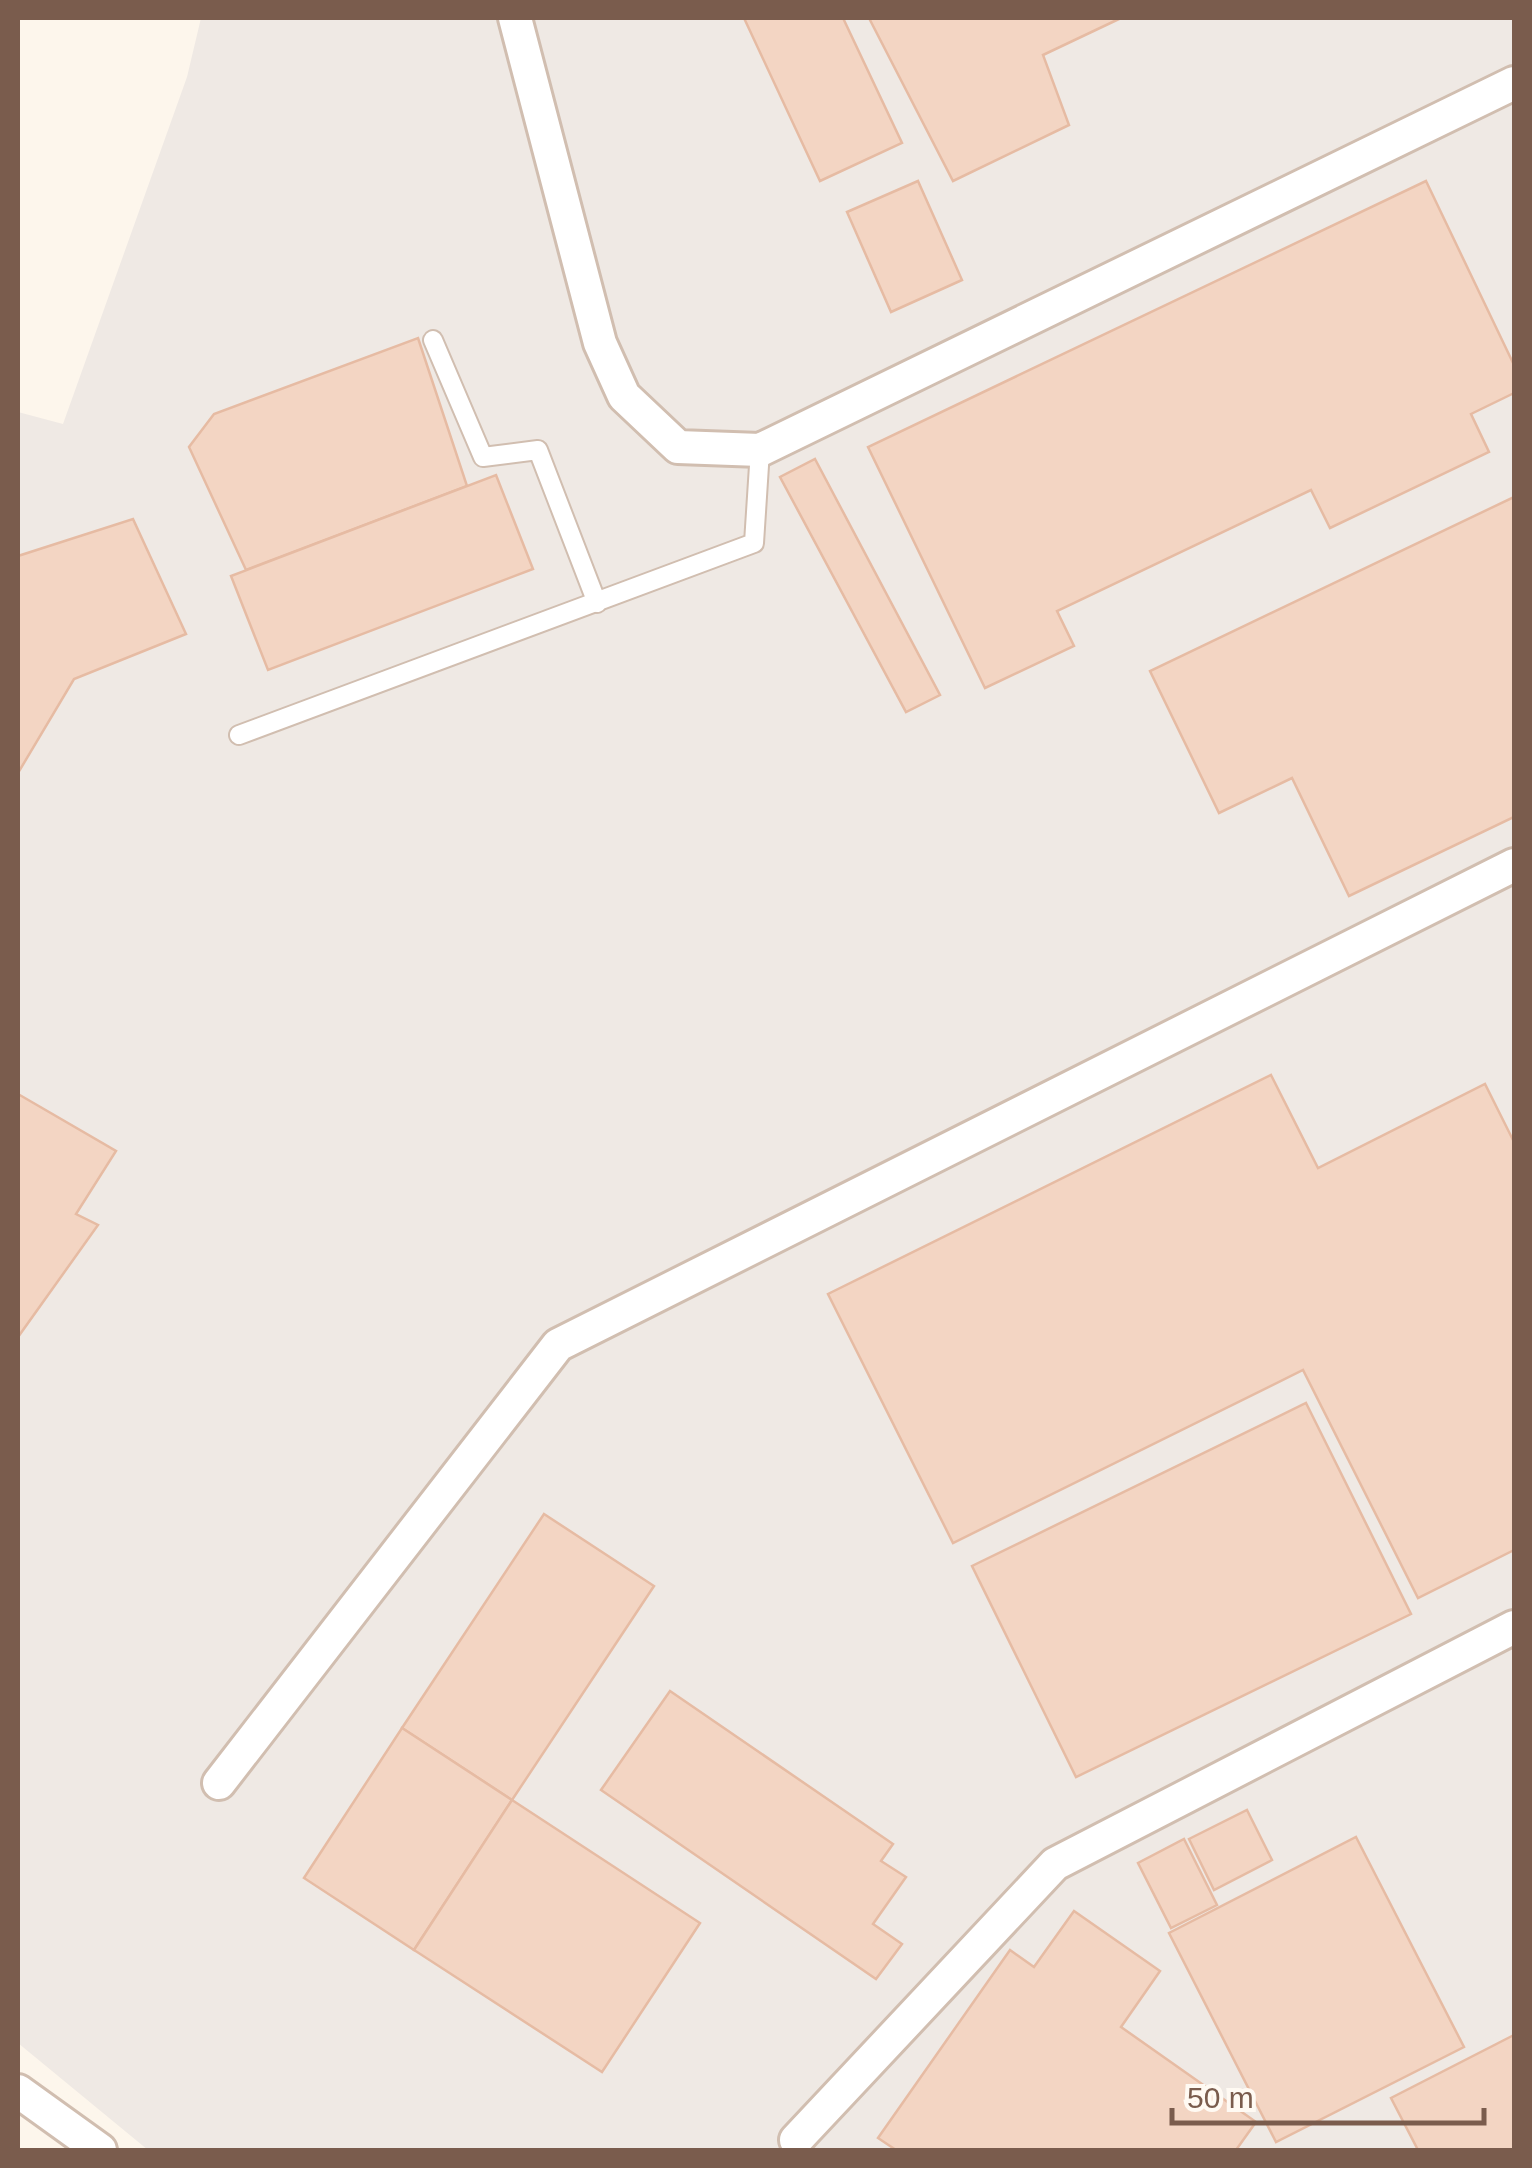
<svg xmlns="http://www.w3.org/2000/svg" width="1532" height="2168" viewBox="0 0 1532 2168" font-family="Arial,sans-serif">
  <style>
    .industrial { fill: #efe9e4 }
    .building { fill: #f3d5c3; stroke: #e6bba3; stroke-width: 2.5 }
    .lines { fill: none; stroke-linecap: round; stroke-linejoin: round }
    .service-casing { stroke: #d1beb0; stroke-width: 22 }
    .minor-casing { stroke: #d1beb0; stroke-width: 38 }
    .service { stroke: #fff; stroke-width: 18 }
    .minor { stroke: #fff; stroke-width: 32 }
  </style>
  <rect width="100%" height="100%" fill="#fdf6ec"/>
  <polygon class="industrial" points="201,18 1514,18 1514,2150 148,2150 18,2043 18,412 63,424 187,77"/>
  <g class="building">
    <polygon points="744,18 843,18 902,143 820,181"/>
    <polygon points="869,18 1121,18 1043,55 1069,125 953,181"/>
    <polygon points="918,181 962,280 891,312 847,212"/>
    <polygon points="1426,181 1514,365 1514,393 1471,414 1489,452 1330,528 1311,490 1057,611 1074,646 985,688 868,447"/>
    <polygon points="418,338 467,486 246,570 189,447 214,414"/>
    <polygon points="815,459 940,695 906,712 780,477"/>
    <polygon points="496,475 533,569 268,670 231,576"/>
    <polygon points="1514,497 1514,817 1349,896 1292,778 1219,813 1150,671"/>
    <polygon points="133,519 186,634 74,679 18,773 18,556"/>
    <polygon points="1271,1075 1318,1168 1485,1084 1514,1142 1514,1550 1418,1598 1303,1370 953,1543 828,1294"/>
    <polygon points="18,1094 116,1151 76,1214 98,1225 18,1337"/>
    <polygon points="1306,1403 1411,1614 1076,1777 972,1566"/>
    <polygon points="544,1514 654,1586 512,1800 402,1728"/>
    <polygon points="670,1691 893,1844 881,1861 906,1877 873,1924 902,1944 876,1979 601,1790"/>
    <polygon points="402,1728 512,1800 414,1950 304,1878"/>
    <polygon points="512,1800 700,1923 602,2072 414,1950"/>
    <polygon points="1247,1810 1272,1860 1214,1890 1189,1839"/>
    <polygon points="1356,1837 1464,2047 1276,2142 1169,1933"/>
    <polygon points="1184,1839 1217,1905 1171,1928 1138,1863"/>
    <polygon points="1074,1911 1160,1971 1121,2027 1256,2122 1236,2150 896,2150 878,2138 1010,1950 1034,1967"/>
    <polygon points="1514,2035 1514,2150 1418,2150 1391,2098"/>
  </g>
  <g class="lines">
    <defs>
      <g id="service">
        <polyline points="433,340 483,457 538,450 597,603"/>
        <polyline points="239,735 754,543 760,450"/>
      </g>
      <g id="minor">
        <polyline points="515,18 600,343 624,396 678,447 760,450 1514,83"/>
        <polyline points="219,1783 558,1345 1514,865"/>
        <polyline points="18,2091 100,2150"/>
        <polyline points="796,2140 1055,1864 1514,1627"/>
      </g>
    </defs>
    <use href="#service" class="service-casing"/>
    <use href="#minor" class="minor-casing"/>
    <use href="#service" class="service"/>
    <use href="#minor" class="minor"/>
  </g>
  <rect width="1532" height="2168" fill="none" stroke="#7a5c4d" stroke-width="40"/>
  <path d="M1172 2108v15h312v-15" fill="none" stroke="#7a5c4d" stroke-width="5"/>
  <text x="1187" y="2108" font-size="30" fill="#7a5c4d" stroke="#fffaf3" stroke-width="8" paint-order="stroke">50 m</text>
</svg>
